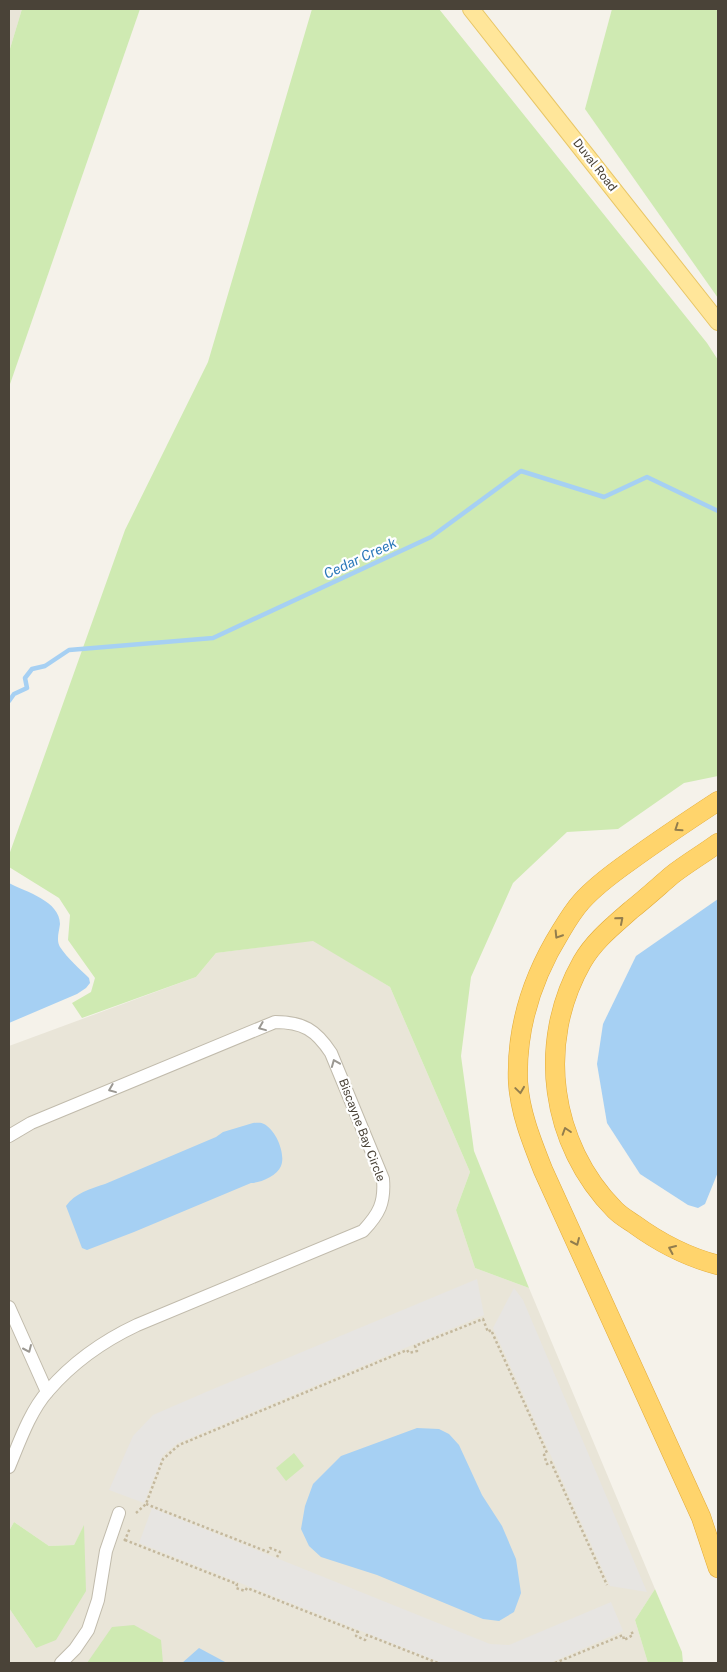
<svg xmlns="http://www.w3.org/2000/svg" width="727" height="1672" viewBox="0 0 727 1672" font-family="'Public Sans',sans-serif">
  <style>
    .residential { fill: #e9e5d8 }
    .green { fill: #cfeab2 }
    .parking { fill: #e7e5e2 }
    .water { fill: #a6d0f3 }
    .lines { fill: none; stroke-linecap: round; stroke-linejoin: round }
    .stream { stroke: #a6d0f3; stroke-width: 4.5 }
    .minor-casing { stroke: #c1bbac; stroke-width: 14 }
    .major-casing { stroke: #e8c666; stroke-width: 18 }
    .highway-casing { stroke: #e2aa37; stroke-width: 20 }
    .path { stroke: #c4b89d; stroke-width: 2.5; stroke-dasharray: 2.5 2.5; stroke-linecap: butt }
    .minor { stroke: #fff; stroke-width: 12 }
    .major { stroke: #ffe69a; stroke-width: 16 }
    .highway { stroke: #ffd46c; stroke-width: 19 }
    .oneway { stroke: #927d4d }
    .oneway2 { stroke: #9b9892 }
    .labels { text-anchor: middle; stroke-width: 4.5; stroke-linejoin: round; paint-order: stroke }
    .street-label { font-size: 12px; fill: #4a4338; stroke: #fff }
    .water-label { font-size: 14px; font-style: italic; fill: #2c79ba; stroke: #fff }
  </style>
  <rect width="100%" height="100%" fill="#f5f2ea"/>
  <g class="residential">
    <polygon points="9,9 22,9 9,52"/>
    <polygon points="313,940 390,987 470,1172 456,1210 475,1268 529,1288 655,1589 635,1620 648,1663 9,1663 9,1608 36,1648 84,1526 74,1545 49,1546 14,1522 9,1531 9,1046 196,977 216,953"/>
  </g>
  <g class="green">
    <polygon points="22,9 140,9 9,387 9,52"/>
    <polygon points="312,9 439,9 707,343 718,360 718,776 684,783 618,829 567,832 513,883 471,977 461,1056 474,1151 529,1288 475,1268 456,1210 470,1172 390,987 313,941 216,953 196,977 82,1018 72,1003 91,992 95,978 68,940 70,915 59,898 9,867 9,855 125,530 208,362"/>
    <polygon points="612,9 718,9 718,298 585,109"/>
    <polygon points="294,1453 304,1466 286,1481 276,1468"/>
    <polygon points="14,1522 49,1546 74,1545 84,1525 86,1591 56,1640 36,1648 9,1608 9,1531"/>
    <polygon points="655,1589 682,1652 683,1663 648,1663 635,1620"/>
    <polygon points="134,1625 161,1640 163,1663 87,1663 112,1627"/>
  </g>
  <g class="parking">
    <polygon points="477,1279 484,1315 178,1443 163,1455 144,1503 109,1490 133,1436 153,1415 206,1392"/>
    <polygon points="514,1288 523,1300 647,1592 610,1586 493,1328"/>
    <polygon points="152,1508 490,1644 509,1645 611,1602 623,1631 550,1663 442,1663 139,1543"/>
  </g>
  <g class="water">
    <path d="M9,883C26,892 60,901 60,924C59,932 56,940 60,947C67,958 80,969 89,978L90,983L86,988L77,994L9,1023Z"/>
    <polygon points="718,899 718,1172 705,1204 698,1208 688,1205 640,1174 607,1123 597,1064 603,1024 636,956"/>
    <path d="M253,1123C256,1123 261,1122 264,1124C276,1130 286,1154 281,1166C277,1176 260,1183 251,1183L134,1232L87,1250L82,1248L66,1206C75,1193 90,1189 105,1184L216,1137L223,1132Z"/>
    <polygon points="417,1428 439,1429 449,1434 459,1445 482,1495 502,1526 516,1559 521,1593 514,1612 499,1621 483,1619 377,1575 321,1557 309,1546 301,1529 305,1506 313,1484 341,1456"/>
    <polygon points="199,1648 227,1663 182,1663"/>
  </g>
  <g class="lines">
    <polyline class="stream" points="9,701 14,694 27,688 25,678 32,669 45,666 69,650 213,638 431,537 521,471 604,497 647,477 718,511"/>
    <defs>
      <g id="minor">
        <path d="M9,1136L31,1123L275,1022C303,1022 316,1030 331,1053L383,1179C385,1203 379,1214 363,1231L137,1325C103,1341 73,1362 48,1391C30,1411 19,1443 9,1467"/>
        <polyline points="9,1307 47,1392"/>
        <polyline points="61,1663 75,1649 88,1630 98,1600 106,1551 119,1513"/>
      </g>
      <polyline id="major" points="471,9 718,322"/>
      <g id="highway">
        <path d="M718,801C689,820 659,840 630,861C613,873 595,886 581,902C573,911 567,921 561,931C533,976 516,1028 518,1082C520,1113 532,1142 543,1170L701,1517L718,1568"/>
        <path d="M718,843C703,854 686,864 672,875C658,887 645,899 631,910C613,926 594,941 582,962C536,1043 550,1144 615,1210C621,1216 628,1220 634,1224C660,1243 687,1257 718,1265"/>
      </g>
    </defs>
    <use href="#minor" class="minor-casing"/>
    <use href="#major" class="major-casing"/>
    <use href="#highway" class="highway-casing"/>
    <g class="path">
      <polyline points="146,1504 268,1552 270,1548 280,1552 277,1557"/>
      <polyline points="136,1513 146,1504 163,1459 179,1445 407,1350 409,1353 417,1351 415,1346 483,1319 488,1332 491,1330 547,1453 544,1455 547,1464 551,1462 607,1585"/>
      <polyline points="124,1539 125,1540 130,1528"/>
      <polyline points="125,1540 237,1584 236,1588 245,1591 247,1588 358,1632 356,1636 365,1640 367,1635 438,1663"/>
      <polyline points="555,1663 623,1635 624,1640 633,1635 631,1630"/>
    </g>
    <use href="#minor" class="minor"/>
    <use href="#major" class="major"/>
    <use href="#highway" class="highway"/>
  </g>
  <defs><path id="oneway-chevron" d="M-2-3.5L2.5 0L-2 3.5" fill="none" stroke-width="1.6" stroke-linecap="round" stroke-linejoin="round" transform="scale(1.25)"/></defs>
  <g class="oneway">
    <use href="#oneway-chevron" transform="translate(678 828) rotate(146)"/>
    <use href="#oneway-chevron" transform="translate(620 920) rotate(-41)"/>
    <use href="#oneway-chevron" transform="translate(558 935) rotate(122)"/>
    <use href="#oneway-chevron" transform="translate(520 1090) rotate(82)"/>
    <use href="#oneway-chevron" transform="translate(566 1131) rotate(-108)"/>
    <use href="#oneway-chevron" transform="translate(576 1242) rotate(66)"/>
    <use href="#oneway-chevron" transform="translate(672 1249) rotate(-156)"/>
  </g>
  <g class="oneway2">
    <use href="#oneway-chevron" transform="translate(262 1027) rotate(158)"/>
    <use href="#oneway-chevron" transform="translate(335 1063) rotate(-112)"/>
    <use href="#oneway-chevron" transform="translate(112 1089) rotate(158)"/>
    <use href="#oneway-chevron" transform="translate(28 1349) rotate(66)"/>
  </g>
  <g class="labels">
    <g class="street-label">
      <text transform="translate(595 165) rotate(52)" y="4">Duval Road</text>
      <text transform="translate(362 1130) rotate(69)" y="4">Biscayne Bay Circle</text>
    </g>
    <g class="water-label">
      <text transform="translate(360 558) rotate(-25)" y="5">Cedar Creek</text>
    </g>
  </g>
  <rect width="727" height="1672" fill="none" stroke="#4a4338" stroke-width="20"/>
</svg>
